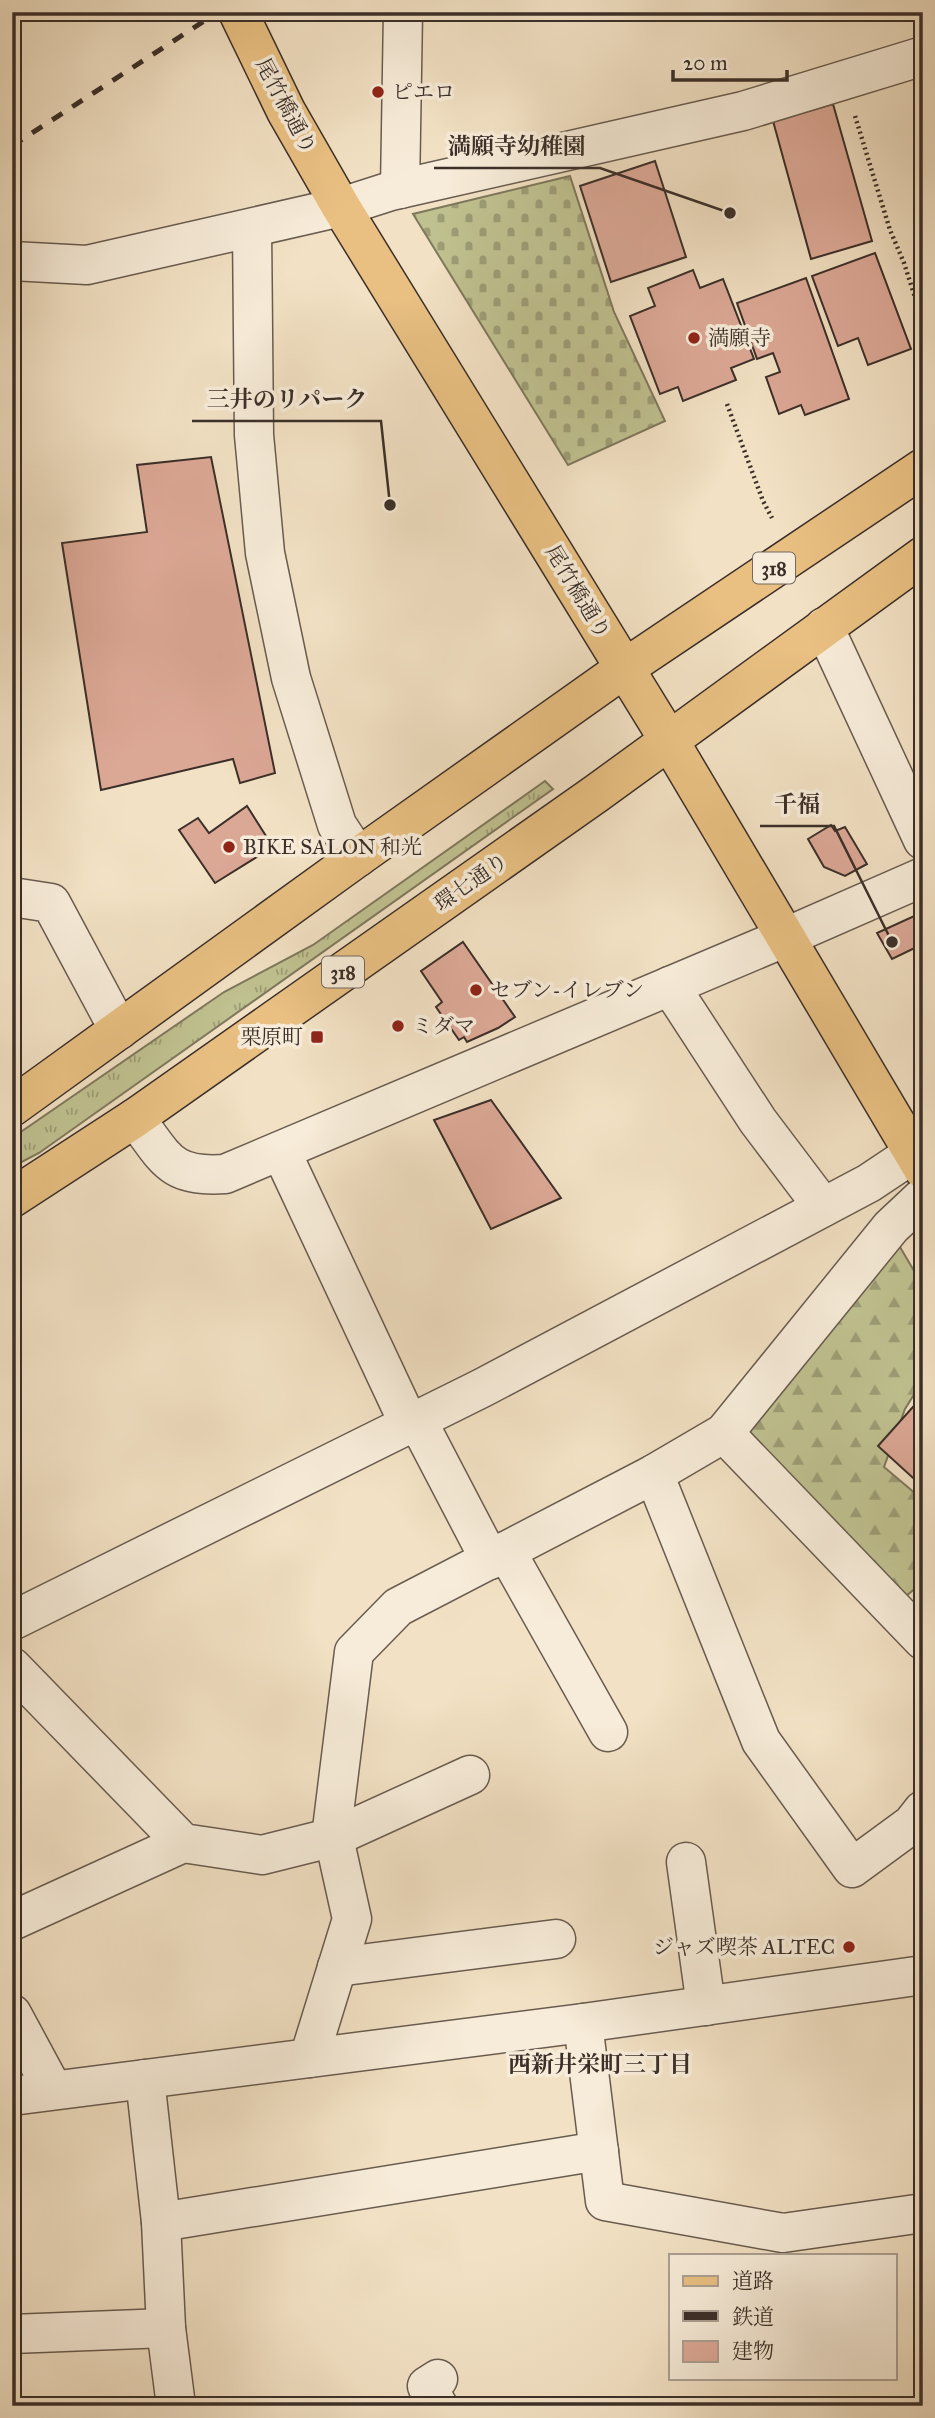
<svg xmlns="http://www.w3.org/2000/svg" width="935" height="2418" viewBox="0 0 935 2418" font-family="'IM FELL Great Primer','Noto Serif JP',serif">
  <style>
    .grass { fill: url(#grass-tufts); stroke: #7e785c; stroke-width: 2 }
    .forest { fill: url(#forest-firs); stroke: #7e785c; stroke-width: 2 }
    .cemetery { fill: url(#cemetery-stones); stroke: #7e785c; stroke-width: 2 }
    .building { fill: #dca896; stroke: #3b2f29; stroke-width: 2 }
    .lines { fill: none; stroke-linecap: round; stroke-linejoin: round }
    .minor-casing { stroke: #695c50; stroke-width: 41 }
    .major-casing { stroke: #3b2f29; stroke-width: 41 }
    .path { stroke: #3b2f29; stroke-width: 4.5; stroke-dasharray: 2 3.5; stroke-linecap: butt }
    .minor { stroke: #f7ecd9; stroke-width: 38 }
    .major { stroke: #e9c082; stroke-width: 38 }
    .rail { stroke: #3b2f29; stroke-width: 5; stroke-dasharray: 12 12; stroke-linecap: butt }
    .poi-dot { fill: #8f2418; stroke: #f7ecd9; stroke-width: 2.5 }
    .labels { text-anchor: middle; stroke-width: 7; stroke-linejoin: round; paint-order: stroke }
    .shield { fill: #f7ecd9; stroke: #73685e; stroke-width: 2 }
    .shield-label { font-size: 19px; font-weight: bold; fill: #3b2f29 }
    .poi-label { font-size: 21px; fill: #3b2f29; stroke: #f7ecd9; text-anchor: start }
    .street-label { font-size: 21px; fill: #3b2f29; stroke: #f7ecd9 }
    .neighbourhood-label { font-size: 23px; font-weight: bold; fill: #3b2f29; stroke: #f7ecd9 }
    .leader { fill: none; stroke: #3b2f29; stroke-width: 2.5 }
    .callout-dot { fill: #3b2f29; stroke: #f7ecd9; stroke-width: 2.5 }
    .callout-label { font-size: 23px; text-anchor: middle; font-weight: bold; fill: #3b2f29; stroke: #f7ecd9; stroke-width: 7; stroke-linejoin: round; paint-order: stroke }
  </style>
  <defs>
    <pattern id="grass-tufts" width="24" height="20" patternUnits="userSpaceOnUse" patternTransform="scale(1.75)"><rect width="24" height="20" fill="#c0c190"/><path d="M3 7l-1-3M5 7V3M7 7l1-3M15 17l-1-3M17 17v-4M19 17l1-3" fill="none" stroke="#9d9d76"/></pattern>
    <pattern id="forest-firs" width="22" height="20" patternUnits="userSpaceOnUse" patternTransform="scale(1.75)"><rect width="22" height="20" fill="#c0c190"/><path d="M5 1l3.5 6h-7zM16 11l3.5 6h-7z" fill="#9d9d76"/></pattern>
    <pattern id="cemetery-stones" width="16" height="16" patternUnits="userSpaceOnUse" patternTransform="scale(1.75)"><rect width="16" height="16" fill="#c0c190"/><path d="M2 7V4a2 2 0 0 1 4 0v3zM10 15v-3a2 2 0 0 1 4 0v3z" fill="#9d9d76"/></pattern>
  </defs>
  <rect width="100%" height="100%" fill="#f2e1c4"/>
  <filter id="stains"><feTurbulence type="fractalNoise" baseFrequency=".00286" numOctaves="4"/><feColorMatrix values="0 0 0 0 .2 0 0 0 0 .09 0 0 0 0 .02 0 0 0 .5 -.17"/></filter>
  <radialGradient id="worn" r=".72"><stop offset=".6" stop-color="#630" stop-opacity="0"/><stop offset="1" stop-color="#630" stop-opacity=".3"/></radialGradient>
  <polygon class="grass" points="545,781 553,789 39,1153 12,1167 12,1138 224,992 313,945"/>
  <polygon class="forest" points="897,1242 923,1286 923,1400 915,1393 905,1409 884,1467 923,1500 923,1582 889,1610 733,1439"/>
  <polygon class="cemetery" points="570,176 614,312 665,421 568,465 413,214"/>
  <g class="building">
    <polygon points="833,104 872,241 811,259 773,121"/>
    <polygon points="655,161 686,257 611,282 580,186"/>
    <polygon points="875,253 911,349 868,365 858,338 838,346 812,276"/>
    <polygon points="693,270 700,288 723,279 754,359 731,368 736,380 683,401 678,387 660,394 630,316 655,306 648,288"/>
    <polygon points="806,278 849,399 805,415 801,405 779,414 766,377 780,372 773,353 757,359 737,303"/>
    <polygon points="211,457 275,773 240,783 233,759 101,790 62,543 147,532 137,465"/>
    <polygon points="247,806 273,847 215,883 179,830 198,818 209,833"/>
    <polygon points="831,825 835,831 845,827 867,864 845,876 824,867 808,839"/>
    <polygon points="923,912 923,944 892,959 877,933"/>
    <polygon points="463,942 515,1017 498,1028 467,1042 464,1037 459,1040 436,1007 442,1002 421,971"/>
    <polygon points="491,1100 561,1198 491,1229 434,1120"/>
    <polygon points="920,1399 923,1401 923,1487 878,1446"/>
  </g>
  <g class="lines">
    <defs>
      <g id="minor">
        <polyline points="400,189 403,12"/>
        <polyline points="252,228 254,435 265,553 291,678 337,825 358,857"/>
        <polyline points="12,261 87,265 341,207 391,191 743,111 923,56"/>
        <polyline points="824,627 923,840"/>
        <polyline points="12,897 51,903 119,1030"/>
        <polyline points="670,986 758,1121 823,1207"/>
        <path d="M135,1118C166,1158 169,1178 225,1174L786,937L923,877"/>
        <polyline points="281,1151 409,1424"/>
        <polyline points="417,1420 490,1560"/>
        <polyline points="724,1433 923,1640"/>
        <polyline points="654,1474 761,1741 852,1868 912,1824 923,1810"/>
        <polyline points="506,1551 608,1732"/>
        <polyline points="12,1621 482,1388 869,1183 914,1153"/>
        <polyline points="12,1667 183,1843 262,1855 334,1837 470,1775"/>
        <polyline points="686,1862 706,2006"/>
        <polyline points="12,1921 183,1843"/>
        <polyline points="337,1967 556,1939"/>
        <polyline points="12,2014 53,2090"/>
        <polyline points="583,2023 605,2201 783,2233 923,2213"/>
        <polyline points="309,2058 352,1919 332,1829 354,1652 398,1607 654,1474 724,1433 891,1227 923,1197"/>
        <polyline points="145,2079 161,2222 166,2328 176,2406"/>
        <polyline points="12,2096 583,2023 923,1975"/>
        <polyline points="161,2222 599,2151"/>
        <polyline points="12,2334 166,2328"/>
        <polyline points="438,2379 427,2386 438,2406"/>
      </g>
      <g id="major">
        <polyline points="238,12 286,111 341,207 670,742 923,1169"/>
        <polyline points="12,1107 358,857 625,668 923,468"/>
        <polyline points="12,1198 135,1118 597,793 923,556"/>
      </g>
    </defs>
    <use href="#minor" class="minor-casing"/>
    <use href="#major" class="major-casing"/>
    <g class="path">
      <polyline points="855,116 890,230 904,263 923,322"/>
      <polyline points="727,404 763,501 772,518"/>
    </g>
    <use href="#minor" class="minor"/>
    <use href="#major" class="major"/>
    <polyline class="rail" points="12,146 218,12"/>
  </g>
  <g class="poi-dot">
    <circle cx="378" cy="92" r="7"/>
    <circle cx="694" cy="338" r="7"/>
    <circle cx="229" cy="847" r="7"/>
    <circle cx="476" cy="990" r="7"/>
    <circle cx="398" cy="1026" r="7"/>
    <rect x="310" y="1030" width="14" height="14" rx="3.5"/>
    <circle cx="849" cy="1947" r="7"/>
  </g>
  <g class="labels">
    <g class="shield">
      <rect x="753" y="552.5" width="42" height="31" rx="5"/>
      <rect x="322" y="956.5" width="42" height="31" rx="5"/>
    </g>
    <g class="shield-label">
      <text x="774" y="575">318</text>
      <text x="343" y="979">318</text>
    </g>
    <g class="poi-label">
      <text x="392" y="99">ピエロ</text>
      <text x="708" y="345">満願寺</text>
      <text x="243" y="854">BIKE SALON 和光</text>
      <text x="490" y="997">セブン-イレブン</text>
      <text x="412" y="1033">ミダマ</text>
      <text x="303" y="1044" text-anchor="end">栗原町</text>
      <text x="835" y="1954" text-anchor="end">ジャズ喫茶 ALTEC</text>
    </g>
    <g class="street-label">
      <text transform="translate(286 106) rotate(62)" y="7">尾竹橋通り</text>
      <text transform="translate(578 592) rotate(59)" y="7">尾竹橋通り</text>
      <text transform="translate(471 882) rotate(-35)" y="7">環七通り</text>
    </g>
    <g class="neighbourhood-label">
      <text x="600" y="2072">西新井栄町三丁目</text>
    </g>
  </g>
  <path class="leader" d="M730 213L600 168H434M390 505L381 421H192M892 942L834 826H760"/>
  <g class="callout-dot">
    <circle cx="730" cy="213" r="7"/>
    <circle cx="390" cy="505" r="7"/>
    <circle cx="892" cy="942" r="7"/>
  </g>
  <g class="callout-label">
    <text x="517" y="154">満願寺幼稚園</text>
    <text x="287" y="407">三井のリパーク</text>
    <text x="797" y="812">千福</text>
  </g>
  <rect width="935" height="2418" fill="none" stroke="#f2e1c4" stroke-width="42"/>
  <rect x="14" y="14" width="907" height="2390" fill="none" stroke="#3b2f29" stroke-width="3.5"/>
  <rect x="21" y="21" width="893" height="2376" fill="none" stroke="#3b2f29" stroke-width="2"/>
  <rect x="669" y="2254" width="228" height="126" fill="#f7ecd9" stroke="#aca093" stroke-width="2"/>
  <rect x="683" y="2276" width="35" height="10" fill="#e9c082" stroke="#aca093" stroke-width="2"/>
  <text x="732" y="2288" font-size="21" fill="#3b2f29">道路</text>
  <rect x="683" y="2311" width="35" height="10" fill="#3b2f29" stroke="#aca093" stroke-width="2"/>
  <text x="732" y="2324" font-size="21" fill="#3b2f29">鉄道</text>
  <rect x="683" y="2341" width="35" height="21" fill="#dca896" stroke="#aca093" stroke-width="2"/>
  <text x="732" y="2358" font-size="21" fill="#3b2f29">建物</text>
  <path d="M673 70v10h114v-10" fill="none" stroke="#3b2f29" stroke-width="3.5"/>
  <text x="683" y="70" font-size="21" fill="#3b2f29" stroke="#f7ecd9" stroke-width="5" paint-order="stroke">20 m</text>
  <rect width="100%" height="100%" filter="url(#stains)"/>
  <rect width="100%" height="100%" fill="url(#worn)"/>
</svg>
